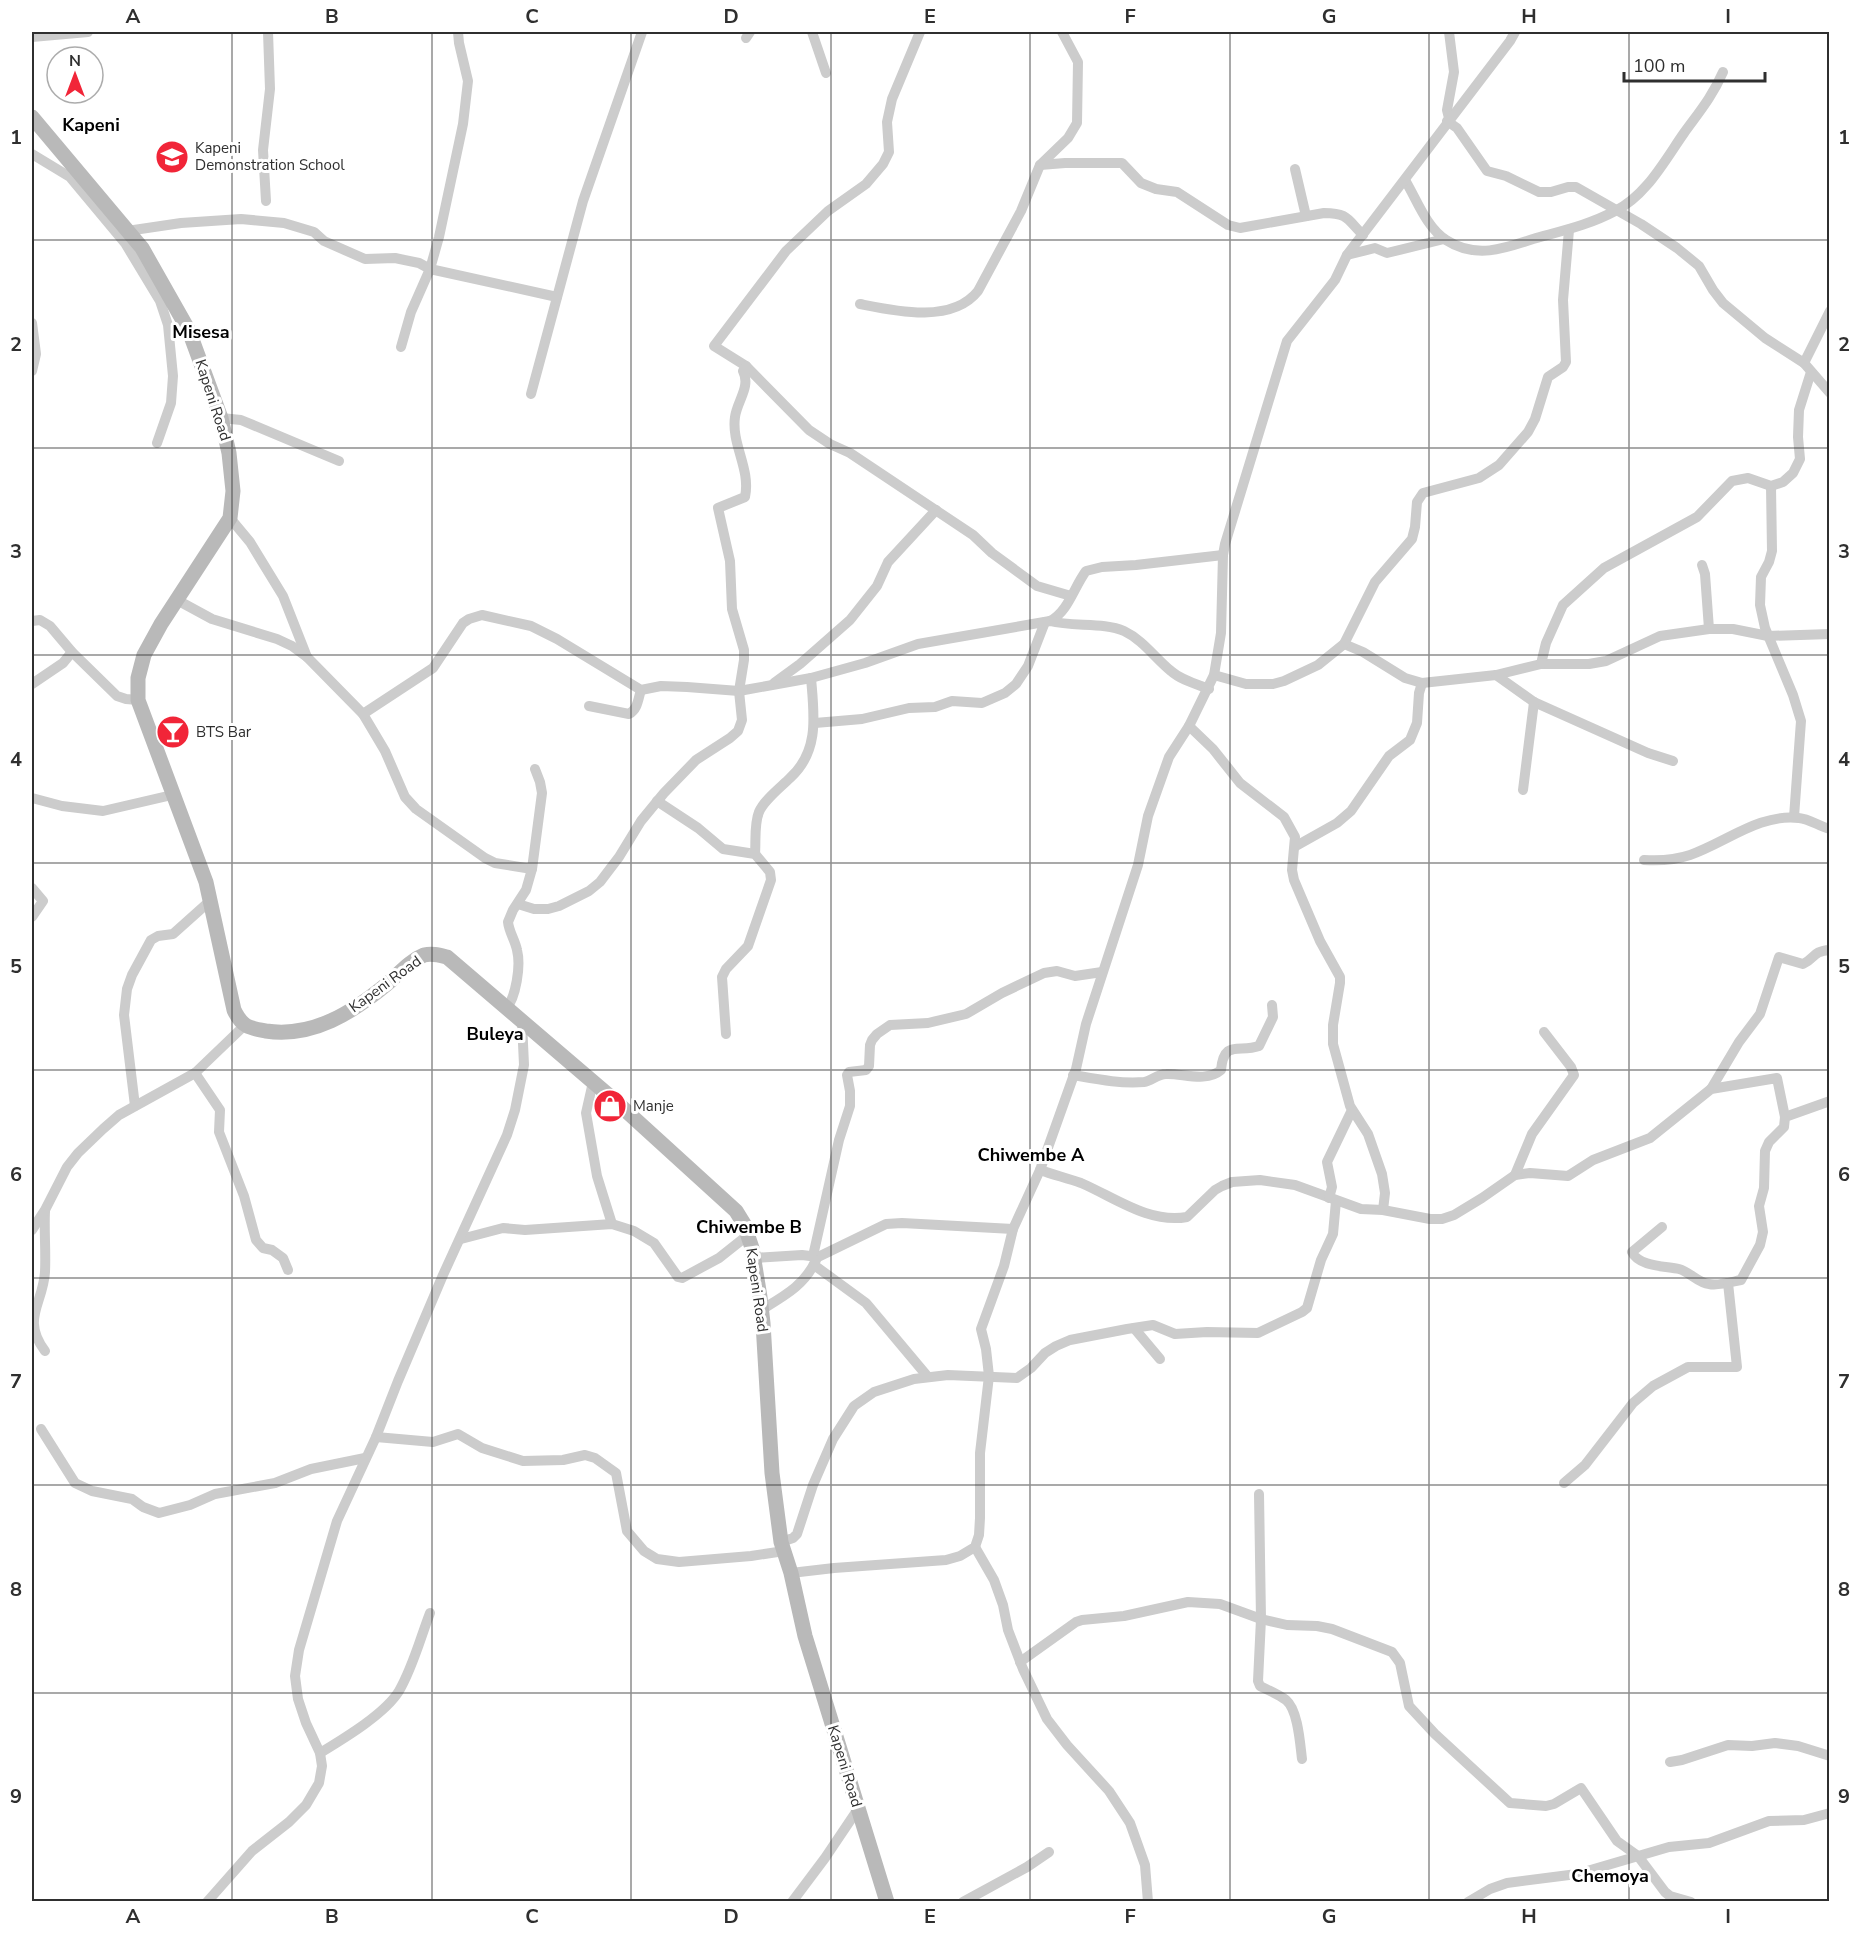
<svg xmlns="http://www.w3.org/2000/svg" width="1861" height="1933" viewBox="0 0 1861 1933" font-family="'Nunito Sans',sans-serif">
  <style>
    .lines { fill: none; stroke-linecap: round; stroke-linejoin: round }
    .street { stroke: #ccc; stroke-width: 10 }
    .secondary { stroke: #b9b9b9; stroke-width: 15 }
    .grid { fill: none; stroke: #2f2f2f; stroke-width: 1.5; stroke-opacity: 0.55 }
    .labels { text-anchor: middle; stroke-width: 6; stroke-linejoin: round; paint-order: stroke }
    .poi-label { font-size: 15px; fill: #2f2f2f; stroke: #fff; text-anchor: start }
    .street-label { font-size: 15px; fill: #2f2f2f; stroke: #fff }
    .quarter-label { font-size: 18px; font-weight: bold; fill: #000; stroke: #fff }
    .neatline { fill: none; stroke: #2f2f2f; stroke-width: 2 }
    .grid-label { font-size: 20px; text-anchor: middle; font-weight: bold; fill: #2f2f2f }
  </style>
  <rect width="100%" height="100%" fill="#fff"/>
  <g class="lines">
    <g class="street">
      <polyline points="812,32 826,73"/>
      <polyline points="920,32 892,99 887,122 889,152 883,164 866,184 828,211 786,251 714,346 746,366 809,430 830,444 850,453 973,535 992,553 1037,586 1071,596"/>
      <polyline points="1449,32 1454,72 1447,110 1450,122 1447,121 1457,128 1487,171 1506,176 1539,192 1551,192 1568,187 1576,187 1641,224 1677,248 1699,266 1713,290 1723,303 1765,338 1804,363 1830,393"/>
      <polyline points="32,37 88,32"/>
      <polyline points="746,38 750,32"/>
      <polyline points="32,154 70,177 125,243 160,301 168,325 173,376 171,403 157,443"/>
      <path d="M1040,165L1065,163H1122L1141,183L1156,189L1177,192L1228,225L1240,228L1324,213C1348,213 1347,219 1363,235"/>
      <polyline points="1295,169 1306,216"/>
      <path d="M1405,180C1417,200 1426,227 1446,240C1475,259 1504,249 1533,239C1561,231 1589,225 1615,211C1646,196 1665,160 1684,133C1700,111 1712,97 1723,72"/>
      <polyline points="266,201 263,150 270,89 268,32"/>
      <polyline points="127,231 181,223 241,219 284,223 314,232 324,241 365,259 395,258 419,263 430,269 557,297"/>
      <polyline points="1347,255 1375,248 1387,253 1444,239"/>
      <path d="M860,304C895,311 952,324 978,291L1021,211L1040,165L1068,138L1077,123L1078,62L1062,32"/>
      <polyline points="32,323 36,354 32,371"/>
      <polyline points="401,347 411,312 430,269 439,237 463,124 468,81 459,43 458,32"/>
      <polyline points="1804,363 1830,311"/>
      <polyline points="531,394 583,201 642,32"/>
      <polyline points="221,418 241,420 339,461"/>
      <polyline points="1771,486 1772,551 1769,562 1761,577 1760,605 1765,628 1793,695 1801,721 1794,817"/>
      <polyline points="230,518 250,542 283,596 307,657"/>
      <polyline points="1702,565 1705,574 1709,629"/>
      <polyline points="177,600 212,619 277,639 292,646 307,657 363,714 385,751 405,797 416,809 485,858 495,863 532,869"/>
      <polyline points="32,621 40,620 50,626 72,652 117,696 126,699 138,700"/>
      <path d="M1050,621C1068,612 1074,587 1086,571L1102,567L1136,565L1223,555"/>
      <polyline points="1344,644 1363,652 1405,678 1422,683 1496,675 1541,664 1589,664 1606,661 1660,636 1709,629 1733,629 1768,636 1830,634"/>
      <polyline points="1541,664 1546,643 1563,605 1604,568 1697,517 1732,481 1748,478 1771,486 1783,482 1793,473 1800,459 1798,437 1799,410 1811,372"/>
      <polyline points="1214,675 1246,684 1273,684 1284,681 1318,665 1344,644 1375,582 1412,539 1415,527 1417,502 1423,493 1479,478 1499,465 1528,432 1535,419 1548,377 1563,367 1566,362 1563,300 1569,230"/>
      <polyline points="1496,675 1534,702 1648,753 1673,761"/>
      <polyline points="774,683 800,664 850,620 877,586 888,562 936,510"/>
      <polyline points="32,684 63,663 72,652"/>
      <path d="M589,706L629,714C638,709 638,699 641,690"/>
      <path d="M363,714L433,668L463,623L469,619L482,615L531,626L557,639L641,690L661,686L687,687L739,691L811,678L865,663L918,644L1050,621C1073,627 1104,622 1124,631C1143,640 1155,658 1171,671C1181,680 1196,684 1209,689"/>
      <polyline points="815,723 862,719 909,708 935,707 952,701 982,703 1005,693 1016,684 1028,666 1045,622"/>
      <polyline points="1189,726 1213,749 1240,783 1284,817 1295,837 1292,870 1294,880 1320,941 1340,977 1340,983 1333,1025 1333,1044 1350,1106 1368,1134 1382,1174 1385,1193 1383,1210"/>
      <polyline points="1523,790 1534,702"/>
      <polyline points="32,798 62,806 103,811 172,795"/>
      <polyline points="657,801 698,828 723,849 755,854 770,872 771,880 748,946 726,969 722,977 726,1034"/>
      <polyline points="1296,846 1337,823 1351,811 1389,756 1410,740 1417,723 1419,693 1422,683"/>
      <path d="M755,854C756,841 754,824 759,812C764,800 781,787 790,778C820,751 814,714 811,678"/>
      <path d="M1644,860C1659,861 1675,860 1690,855C1725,843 1760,813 1799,818C1809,819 1819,826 1830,829"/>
      <polyline points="32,888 43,901 32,917"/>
      <path d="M518,904L534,909H548L559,906L589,891L600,882L619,857L641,821L664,793L696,760L730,738L738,731L742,720L739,691L744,660V650L732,609L730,561L718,508L745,497C751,469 731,444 735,417C737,401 751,387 743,371L746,366"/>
      <path d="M506,1009C516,997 521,966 517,950C515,940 509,932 508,922L513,910L526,890L532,869L542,793L540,782L535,769"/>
      <polyline points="195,1073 220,1110 219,1132 244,1196 256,1240 263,1248 272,1250 283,1258 288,1270"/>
      <path d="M1073,1075C1096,1079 1120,1084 1144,1082C1152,1081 1157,1074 1166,1074C1182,1073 1206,1083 1221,1070C1224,1039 1239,1053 1259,1046L1273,1017L1272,1005"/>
      <polyline points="593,1082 586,1113 597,1176 612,1224"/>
      <path d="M1711,1089L1739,1042L1760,1014L1779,957L1803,964C1815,959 1812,951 1830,950"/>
      <polyline points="135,1106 124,1015 127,989 132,975 151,940 158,936 173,934 211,900"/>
      <path d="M1040,1170C1054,1175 1067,1178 1081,1183C1114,1197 1149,1224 1187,1217L1215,1190L1222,1186L1232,1182L1260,1180L1295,1185L1361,1209L1383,1210L1430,1219H1442L1454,1215L1482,1198L1515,1175L1530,1173L1568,1176L1593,1160L1650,1138L1711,1089L1777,1078L1785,1117"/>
      <polyline points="1515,1175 1532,1134 1574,1075 1571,1067 1544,1032"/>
      <polyline points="1329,1198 1332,1187 1327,1162 1352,1110"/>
      <path d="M45,1211C44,1231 46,1251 45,1272C43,1304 21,1319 45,1351"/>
      <path d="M1662,1227L1632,1252C1639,1267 1666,1266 1679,1269C1690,1272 1698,1283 1709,1284C1719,1286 1731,1282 1741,1280L1760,1245L1763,1232L1759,1206L1764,1188L1765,1151L1769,1142L1784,1127L1785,1117L1830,1101"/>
      <polyline points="32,1230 45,1210 67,1167 78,1153 103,1129 119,1115 195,1073 244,1026"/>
      <polyline points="461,1239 503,1228 525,1230 612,1224 634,1231 654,1243 678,1277 682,1278 719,1258 748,1235"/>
      <polyline points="813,1256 839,1140 850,1106 850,1091 847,1075 849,1072 866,1070 869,1066 870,1045 872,1040 877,1034 890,1025 928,1023 966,1014 1002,993 1044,973 1057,971 1075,976 1102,972"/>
      <polyline points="754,1258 802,1255 818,1257 886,1224 902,1223 1013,1229"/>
      <polyline points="814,1265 866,1303 928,1377"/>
      <path d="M761,1310C784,1296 805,1285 816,1260"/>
      <polyline points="1134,1328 1160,1359"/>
      <polyline points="41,1429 75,1483 92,1491 132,1499 143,1507 159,1513 190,1505 215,1494 275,1483 311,1469 365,1458"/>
      <polyline points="376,1437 433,1442 458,1434 482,1448 523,1461 563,1460 585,1455 595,1458 616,1473 627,1531 644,1551 657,1559 679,1562 751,1556 784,1551"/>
      <polyline points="1564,1483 1585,1465 1633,1403 1653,1386 1688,1367 1737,1367 1728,1283"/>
      <path d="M1259,1494L1261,1619L1258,1681L1260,1686C1268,1690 1278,1694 1286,1700C1298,1710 1300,1743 1302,1759"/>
      <polyline points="781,1542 793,1538 797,1534 813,1485 833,1439 854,1406 874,1392 914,1379 948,1375 1017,1378 1031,1368 1045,1353 1056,1346 1070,1340 1127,1329 1153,1325 1175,1334 1207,1332 1258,1333 1302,1312 1307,1308 1321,1260 1333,1234 1336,1201"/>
      <polyline points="975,1547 994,1580 1003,1605 1008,1630 1023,1669 1047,1719 1067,1745 1109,1791 1130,1823 1145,1865 1148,1902"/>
      <polyline points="791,1573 834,1568 946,1560 960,1556 975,1547 979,1535 980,1518 980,1453 989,1376 986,1349 981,1329 1004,1266 1013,1229 1040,1170 1076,1069 1086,1024 1138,865 1148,816 1169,757 1189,726 1214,675 1221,633 1223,555 1225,544 1287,341 1335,280 1347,255 1510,41 1515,32"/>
      <polyline points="1020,1662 1076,1622 1082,1620 1124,1616 1188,1602 1220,1604 1261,1619 1287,1625 1317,1626 1332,1629 1392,1652 1400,1663 1409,1706 1435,1734 1510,1803 1546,1806 1554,1804 1581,1788 1617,1841 1638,1856 1665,1892 1670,1896 1691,1902"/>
      <path d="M320,1753C343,1739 385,1714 399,1691C413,1667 420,1639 430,1613"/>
      <polyline points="1670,1762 1682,1760 1728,1745 1752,1746 1775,1743 1798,1746 1830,1756"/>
      <polyline points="207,1902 252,1851 289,1822 306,1805 319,1783 322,1766 320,1753 306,1723 298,1699 295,1676 299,1650 337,1521 376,1437 398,1381 443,1275 507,1135 515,1110 524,1065 522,1022"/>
      <polyline points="792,1902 825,1858 858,1809"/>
      <polyline points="963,1902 1027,1867 1049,1852"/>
      <polyline points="1468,1902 1490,1889 1507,1883 1577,1874 1669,1847 1709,1843 1769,1821 1804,1820 1830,1813"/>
    </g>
    <path class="secondary" d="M32,117L142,248L189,331L221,418L229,453L233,491L230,518L161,624L144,655L138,678V700L206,882L234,1010C242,1027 249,1028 266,1031C313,1038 353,1012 387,984C399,974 409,961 424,955C432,953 439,955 447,957L613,1099L736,1211L744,1224L752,1248L760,1297L763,1323L772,1473L781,1542L791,1573L805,1636L887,1902"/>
  </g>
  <path class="grid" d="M232,32V1902M432,32V1902M631,32V1902M831,32V1902M1030,32V1902M1230,32V1902M1429,32V1902M1629,32V1902M32,240H1830M32,448H1830M32,655H1830M32,863H1830M32,1070H1830M32,1278H1830M32,1485H1830M32,1693H1830"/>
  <defs>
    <symbol id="school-disc" viewBox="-11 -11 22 22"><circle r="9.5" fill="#f12538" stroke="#fff"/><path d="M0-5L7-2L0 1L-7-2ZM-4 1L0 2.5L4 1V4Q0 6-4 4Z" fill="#fff"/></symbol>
    <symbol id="bar-disc" viewBox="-11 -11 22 22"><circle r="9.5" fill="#f12538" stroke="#fff"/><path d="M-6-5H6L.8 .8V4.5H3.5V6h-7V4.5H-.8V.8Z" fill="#fff"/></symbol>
    <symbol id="shop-disc" viewBox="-11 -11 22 22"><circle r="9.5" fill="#f12538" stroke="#fff"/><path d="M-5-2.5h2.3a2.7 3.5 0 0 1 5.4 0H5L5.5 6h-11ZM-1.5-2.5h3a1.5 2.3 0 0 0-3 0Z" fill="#fff"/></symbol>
  </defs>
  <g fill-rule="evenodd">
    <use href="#school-disc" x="153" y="138" width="38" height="38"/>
    <use href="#bar-disc" x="154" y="713" width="38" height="38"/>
    <use href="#shop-disc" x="591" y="1087" width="38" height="38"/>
  </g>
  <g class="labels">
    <g class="poi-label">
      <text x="195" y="153">Kapeni<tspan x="195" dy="17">Demonstration School</tspan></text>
      <text x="196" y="737">BTS Bar</text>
      <text x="633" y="1111">Manje</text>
    </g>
    <g class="street-label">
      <text transform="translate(213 400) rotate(72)" y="5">Kapeni Road</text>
      <text transform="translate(385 984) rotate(-36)" y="5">Kapeni Road</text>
      <text transform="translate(757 1290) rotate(82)" y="5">Kapeni Road</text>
      <text transform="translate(845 1766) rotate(73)" y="5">Kapeni Road</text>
    </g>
    <g class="quarter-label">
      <text x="91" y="131">Kapeni</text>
      <text x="201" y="338">Misesa</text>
      <text x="495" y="1040">Buleya</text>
      <text x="1031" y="1161">Chiwembe A</text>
      <text x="749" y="1233">Chiwembe B</text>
      <text x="1610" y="1882">Chemoya</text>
    </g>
  </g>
  <rect width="1861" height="1933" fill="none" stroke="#ffffff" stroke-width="66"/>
  <g transform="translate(75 75)"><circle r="28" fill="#ffffff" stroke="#acacac" stroke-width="1.5"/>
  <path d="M0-4.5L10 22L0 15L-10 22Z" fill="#f12538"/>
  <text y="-9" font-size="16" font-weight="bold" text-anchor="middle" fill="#2f2f2f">N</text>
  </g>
  <path d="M1624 72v9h141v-9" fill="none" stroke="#2f2f2f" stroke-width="3"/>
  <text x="1633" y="72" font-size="18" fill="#2f2f2f" stroke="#ffffff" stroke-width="4.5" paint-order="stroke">100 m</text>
  <rect x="33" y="33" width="1795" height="1867" class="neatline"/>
  <g class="grid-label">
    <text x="133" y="23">A</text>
    <text x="332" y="23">B</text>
    <text x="532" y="23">C</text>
    <text x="731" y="23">D</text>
    <text x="930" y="23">E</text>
    <text x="1130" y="23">F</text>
    <text x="1329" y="23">G</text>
    <text x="1529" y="23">H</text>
    <text x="1728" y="23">I</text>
    <text x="16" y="144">1</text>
    <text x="1844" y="144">1</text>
    <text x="16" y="351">2</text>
    <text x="1844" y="351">2</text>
    <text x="16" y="558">3</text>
    <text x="1844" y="558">3</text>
    <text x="16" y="766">4</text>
    <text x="1844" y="766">4</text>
    <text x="16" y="973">5</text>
    <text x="1844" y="973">5</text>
    <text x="16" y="1181">6</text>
    <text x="1844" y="1181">6</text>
    <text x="16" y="1388">7</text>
    <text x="1844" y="1388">7</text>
    <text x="16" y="1596">8</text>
    <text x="1844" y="1596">8</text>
    <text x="16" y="1803">9</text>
    <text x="1844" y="1803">9</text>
    <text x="133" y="1923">A</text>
    <text x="332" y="1923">B</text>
    <text x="532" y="1923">C</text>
    <text x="731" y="1923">D</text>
    <text x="930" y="1923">E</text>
    <text x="1130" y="1923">F</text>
    <text x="1329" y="1923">G</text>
    <text x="1529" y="1923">H</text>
    <text x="1728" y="1923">I</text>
  </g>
</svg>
